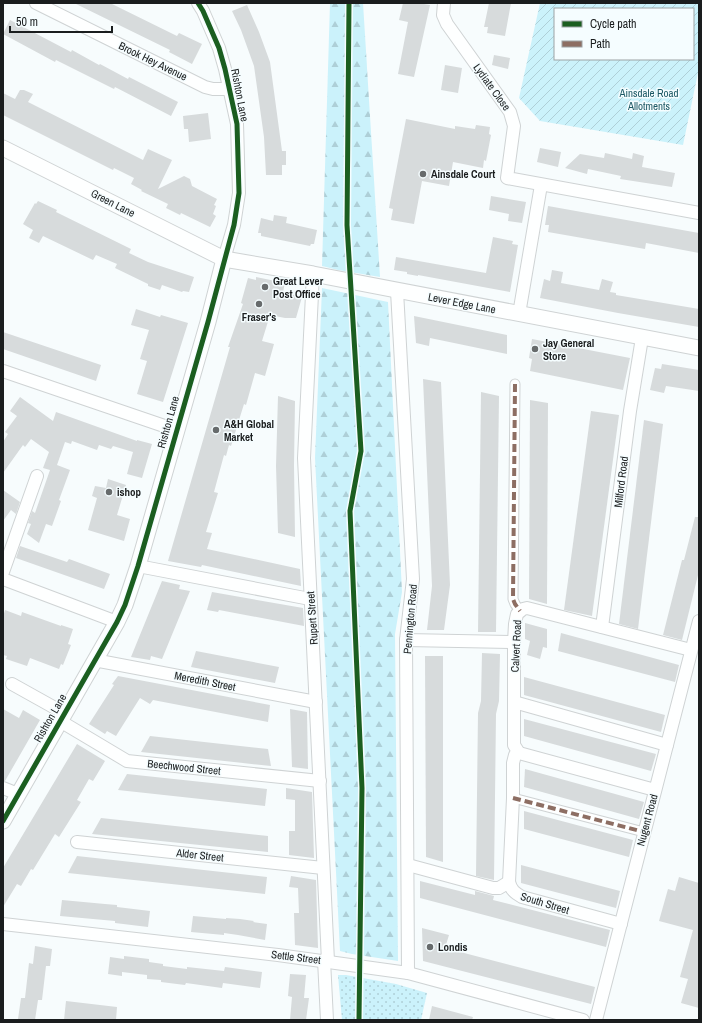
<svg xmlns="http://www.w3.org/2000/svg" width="702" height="1023" viewBox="0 0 702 1023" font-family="'Archivo Narrow',sans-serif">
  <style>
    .grass { fill: url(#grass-dots) }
    .forest { fill: url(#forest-firs) }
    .garden { fill: url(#garden-furrows); fill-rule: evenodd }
    .building { fill: #d7dbdc }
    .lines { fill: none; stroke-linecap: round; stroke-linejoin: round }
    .pedestrian-casing { stroke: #cfd3d4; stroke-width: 11 }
    .minor-casing { stroke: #cfd3d4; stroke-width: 14 }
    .tertiary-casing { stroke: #cfd3d4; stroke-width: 17 }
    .pedestrian { stroke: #feffff; stroke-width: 9 }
    .minor { stroke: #feffff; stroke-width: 12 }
    .tertiary { stroke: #feffff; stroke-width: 15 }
    .quiet { stroke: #8d6e63; stroke-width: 4; stroke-dasharray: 8 4; stroke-linecap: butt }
    .cycleway-casing { stroke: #f5fdff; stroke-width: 8 }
    .cycleway { stroke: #1b5e20; stroke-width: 5 }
    .poi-dot { fill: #676b6c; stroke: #f5fdff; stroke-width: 1.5 }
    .labels { text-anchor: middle; stroke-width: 3; stroke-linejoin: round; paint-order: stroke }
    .street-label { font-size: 11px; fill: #1a1d1e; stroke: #f5fdff }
    .park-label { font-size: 11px; fill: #1c5864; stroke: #f5fdff }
    .poi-label { font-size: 11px; font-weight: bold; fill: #1a1d1e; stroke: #f5fdff; text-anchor: start }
  </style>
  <defs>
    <pattern id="grass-dots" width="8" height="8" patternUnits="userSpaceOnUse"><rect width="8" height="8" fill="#cbf2fb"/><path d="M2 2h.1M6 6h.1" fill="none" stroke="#aecfd7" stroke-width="1.8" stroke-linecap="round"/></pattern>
    <pattern id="forest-firs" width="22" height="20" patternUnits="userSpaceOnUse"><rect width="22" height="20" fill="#cbf2fb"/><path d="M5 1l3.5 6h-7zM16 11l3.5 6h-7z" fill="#aecfd7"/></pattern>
    <pattern id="garden-furrows" width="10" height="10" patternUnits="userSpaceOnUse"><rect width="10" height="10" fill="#cbf2fb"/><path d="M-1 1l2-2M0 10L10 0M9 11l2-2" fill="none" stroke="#aecfd7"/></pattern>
  </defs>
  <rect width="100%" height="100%" fill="#f7fcfd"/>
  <polygon class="grass" points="338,975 346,975 396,984 427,993 421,1020 342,1020"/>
  <g class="forest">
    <polygon points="330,3 363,3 380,277 338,270 322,266"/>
    <polygon points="322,288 388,302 402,592 395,634 398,961 352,954 340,951 315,458"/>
  </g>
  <path class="garden" d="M540,3H699V68L683,145L540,121L519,98ZM555,9H693V59H555Z"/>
  <g class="building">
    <polygon points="74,3 110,3 177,36 179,33 202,44 192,64 169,52 170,50"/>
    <polygon points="403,3 418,3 430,5 414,77 398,74 408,22 399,20"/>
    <polygon points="489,3 511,3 505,36 487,33 488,27 484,27"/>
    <polygon points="247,5 259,32 270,62 282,151 286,151 286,165 282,165 282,175 266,175 264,137 254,66 241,30 232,11"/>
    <polygon points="10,20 71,52 72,50 99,65 100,64 128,79 129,77 178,102 171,116 115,87 114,89 56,60 55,62 3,34"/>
    <polygon points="494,55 510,58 508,69 492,65"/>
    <polygon points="445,65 462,68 458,93 441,90"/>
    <polygon points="20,90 24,90 33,94 28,102 143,160 148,149 172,160 158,189 184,176 190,179 192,186 217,199 214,205 216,206 213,214 216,216 210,227 181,213 180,215 166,208 168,204 141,191 142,190 131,184 134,178 114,168 113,170 3,115 3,93 15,99"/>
    <polygon points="208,113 211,139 189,142 188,129 184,129 183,116"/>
    <polygon points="406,119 455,129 455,126 475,129 476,125 490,127 489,134 491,135 486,161 484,160 483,168 453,162 449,186 422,181 414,224 391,220 393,209 389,208"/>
    <polygon points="540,148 561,152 558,167 537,162"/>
    <polygon points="605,153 632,159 633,153 644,156 642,167 675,173 672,187 620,179 621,176 588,169 587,174 565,168 580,154 604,158"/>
    <polygon points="491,196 526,202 522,223 508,221 509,214 489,210"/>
    <polygon points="38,201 57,210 56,212 131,249 129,253 148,262 194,277 189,292 183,291 182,292 162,285 160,290 148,286 148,284 115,268 117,264 96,255 93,260 43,236 39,243 29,238 33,230 23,224 35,203 36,204"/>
    <polygon points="548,206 699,233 699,253 646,243 645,249 548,232 549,225 545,225"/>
    <polygon points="274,215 287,217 286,223 317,230 314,244 311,244 310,246 261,236 261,233 258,233 261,218 273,221"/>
    <polygon points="493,237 513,241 512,244 518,245 510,292 418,275 418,276 407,274 407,272 394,270 396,257 486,273"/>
    <polygon points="552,270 563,272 561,283 599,290 602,279 613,282 610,292 616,293 616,295 699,309 699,327 618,313 540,298 544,279 550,281"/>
    <polygon points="256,277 285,283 283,292 302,297 296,318 285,318 270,315 262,341 274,344 265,376 255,373 246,405 244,404 231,446 229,445 226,456 224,455 214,492 218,493 206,532 212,533 207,549 300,569 301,586 202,565 201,567 168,561 230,347 228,347 243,304 241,303 248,278 256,280"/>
    <polygon points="136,309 160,317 161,315 188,323 163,402 137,394 147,361 140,359 149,330 131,325"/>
    <polygon points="414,316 507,335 507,354 430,338 429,346 416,343"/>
    <polygon points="3,332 101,365 96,381 3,349"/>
    <polygon points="532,339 630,358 623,390 530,371 532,359 529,358"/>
    <polygon points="662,364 699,370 699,391 666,386 664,393 650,390 655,368 661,369"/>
    <polygon points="423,379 441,382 450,585 444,630 427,630 432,586"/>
    <polygon points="481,392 499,396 496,632 478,632"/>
    <polygon points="278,396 295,401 294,465 295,537 278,533 276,466"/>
    <polygon points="20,397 53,421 56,412 137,441 137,440 152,444 142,478 127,474 133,452 113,446 111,449 99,445 97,450 72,441 71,444 65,442 57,465 70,470 59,500 61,501 52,526 46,524 39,543 27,534 31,524 28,523 32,511 35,513 50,470 43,468 49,452 31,439 25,447 23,445 3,473 3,442 8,434 5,432 17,416 10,411"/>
    <polygon points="530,400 548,403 547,604 529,599"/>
    <polygon points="591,411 619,415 592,616 564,610"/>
    <polygon points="644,420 663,424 638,629 619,624"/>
    <polygon points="108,479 126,485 117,515 130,519 124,541 88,530 97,498 92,496 95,486 106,488"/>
    <polygon points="3,490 20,502 16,514 11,510 3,521"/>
    <polygon points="695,517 699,517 699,571 682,640 663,635 682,560 684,560"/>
    <polygon points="20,546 67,562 69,559 110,574 104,589 16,558"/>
    <polygon points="162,581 180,585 179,589 190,591 162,659 151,656 150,660 131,657"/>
    <polygon points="212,592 303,608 304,626 219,610 218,612 207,610"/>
    <polygon points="5,610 21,616 22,612 61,626 61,625 73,629 68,644 71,645 63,665 61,664 59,669 30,658 27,666 6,659 7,656 3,655 3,617"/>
    <polygon points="525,623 547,629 547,648 543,647 540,659 527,655 530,641 525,639"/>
    <polygon points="561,633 679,665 675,682 558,651"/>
    <polygon points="196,651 279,667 275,683 191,667"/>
    <polygon points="482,653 500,654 499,701 496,714 494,880 476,876 478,713 481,701"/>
    <polygon points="425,656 443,656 443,862 426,857"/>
    <polygon points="118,676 270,705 268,722 153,700 150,704 140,698 116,736 107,731 105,734 89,724 114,685 112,684"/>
    <polygon points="524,677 665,715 661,732 524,695"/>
    <polygon points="3,709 19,718 23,710 40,720 5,781 3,781"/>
    <polygon points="290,709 307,712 308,769 292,767"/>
    <polygon points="524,719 656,754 651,771 524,736"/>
    <polygon points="150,736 268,749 271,766 141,752"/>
    <polygon points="77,744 105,761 93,781 89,779 77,800 81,802 59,837 55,834 33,870 31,869 21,886 17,884 3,907 3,868"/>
    <polygon points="525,769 644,802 639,819 524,787"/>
    <polygon points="127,774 267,789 265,806 118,790"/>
    <polygon points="286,788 312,792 314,858 289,855 289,831 295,831 295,800 286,799"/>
    <polygon points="524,811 633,840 629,857 524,829"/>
    <polygon points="101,818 268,836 268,852 92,834"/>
    <polygon points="77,856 267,877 265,894 68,873"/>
    <polygon points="521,865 620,891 616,908 521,883"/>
    <polygon points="291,876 316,880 318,948 295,945 294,913 299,913 298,888 289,887"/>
    <polygon points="679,877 699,883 699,1008 681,1003 688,979 680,977 693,930 659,921 668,889 675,891"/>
    <polygon points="420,881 475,895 475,891 494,896 493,900 610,930 606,947 420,898"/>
    <polygon points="62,900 105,904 117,905 117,907 150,911 148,927 115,923 115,921 60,916"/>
    <polygon points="193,916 226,919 226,918 240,919 254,921 253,922 267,924 265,940 238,935 224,933 224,935 191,932"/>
    <polygon points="422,928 449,935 445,948 595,987 591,1004 423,961"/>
    <polygon points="35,946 52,949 50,966 46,966 42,1000 38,1000 35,1020 18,1019 21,998 25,998 29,963 33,964"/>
    <polygon points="124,956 149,959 149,962 163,964 163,966 187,969 187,967 224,971 225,967 262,972 260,988 223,983 222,988 186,983 185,985 161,982 161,980 147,979 147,975 122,972 122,976 108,974 110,957 124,959"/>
    <polygon points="290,974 306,975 304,998 309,998 306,1020 290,1020 292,997 288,996"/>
    <polygon points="66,1001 117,1007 116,1020 64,1020"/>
    <polygon points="432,1006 473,1017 472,1020 429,1020"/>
  </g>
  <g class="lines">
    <defs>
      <g id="pedestrian">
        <polyline points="515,384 513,599 515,604 520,611"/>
        <polyline points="513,798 644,832"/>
      </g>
      <g id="minor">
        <polyline points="36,3 205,87 213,89 229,89"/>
        <polyline points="198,3 203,11 219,48 225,69 237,124 239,193 234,225 224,259"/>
        <polyline points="444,3 443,15 447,24 510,112 514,126 507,178 699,213"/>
        <polyline points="313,274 304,458 328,961"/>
        <polyline points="397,291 413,579 406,640 408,973"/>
        <polyline points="519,314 541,185"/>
        <polyline points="3,371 176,430"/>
        <polyline points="138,566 310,599"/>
        <polyline points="3,572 37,476"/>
        <polyline points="3,579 117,622"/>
        <polyline points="602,627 630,411 642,338"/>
        <polyline points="406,640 514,642"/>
        <polyline points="94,660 316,702"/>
        <polyline points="12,684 64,713"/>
        <polyline points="514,702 667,745"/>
        <polyline points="60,721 127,761 320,781"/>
        <polyline points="519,753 514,745 514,642 515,624 517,614 523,609 527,608 691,650"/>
        <path d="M519,753L515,755L513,763V798L509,882C511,890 515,893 522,897L621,924"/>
        <polyline points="519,753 655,790"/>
        <polyline points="3,788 18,794"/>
        <polyline points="77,842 323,868"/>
        <polyline points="408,865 493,888 499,888 509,882"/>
        <polyline points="3,924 278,955 408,973 583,1020"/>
        <polyline points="324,960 327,1020"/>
        <polyline points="596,1020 699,621"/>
      </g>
      <g id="tertiary">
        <polyline points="3,148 224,259 313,274 699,348"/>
        <polyline points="3,821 117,622 125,605 138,566 208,322 224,259"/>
      </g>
    </defs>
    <use href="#pedestrian" class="pedestrian-casing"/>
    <use href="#minor" class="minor-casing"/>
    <use href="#tertiary" class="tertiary-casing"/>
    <use href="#pedestrian" class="pedestrian"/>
    <use href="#minor" class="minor"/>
    <use href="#tertiary" class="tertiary"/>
    <g class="quiet">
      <polyline points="515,384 513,599 515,604 520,611"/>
      <polyline points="513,798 644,832"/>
    </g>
    <defs>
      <g id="cycleway">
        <polyline points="349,3 347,225 361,451 350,511 362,788 359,1020"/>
        <polyline points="3,821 117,622 125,605 138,566 208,322 234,225 239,193 237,124 225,69 219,48 203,11 198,3"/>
      </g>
    </defs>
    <use href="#cycleway" class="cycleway-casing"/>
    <use href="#cycleway" class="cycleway"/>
  </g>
  <g class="poi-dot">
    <circle cx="423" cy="174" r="4"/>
    <circle cx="265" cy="287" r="4"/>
    <circle cx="259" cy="304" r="4"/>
    <circle cx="535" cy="349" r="4"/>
    <circle cx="216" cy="430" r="4"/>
    <circle cx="109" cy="492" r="4"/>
    <circle cx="430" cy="947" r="4"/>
  </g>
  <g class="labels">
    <g class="street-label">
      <text transform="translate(153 61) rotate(26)" y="4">Brook Hey Avenue</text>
      <text transform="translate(492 87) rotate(54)" y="4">Lydiate Close</text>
      <text transform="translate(240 95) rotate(79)" y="4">Rishton Lane</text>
      <text transform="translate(113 203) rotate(27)" y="4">Green Lane</text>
      <text transform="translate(462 303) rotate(11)" y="4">Lever Edge Lane</text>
      <text transform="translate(168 422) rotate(-74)" y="4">Rishton Lane</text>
      <text transform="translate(621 482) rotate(-83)" y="4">Milford Road</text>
      <text transform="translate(312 618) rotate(-94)" y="4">Rupert Street</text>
      <text transform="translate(410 619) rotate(-85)" y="4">Pennington Road</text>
      <text transform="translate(516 646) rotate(-87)" y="4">Calvert Road</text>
      <text transform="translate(205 681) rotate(11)" y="4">Meredith Street</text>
      <text transform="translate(50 718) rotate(-60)" y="4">Rishton Lane</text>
      <text transform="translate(184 767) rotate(6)" y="4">Beechwood Street</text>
      <text transform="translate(647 820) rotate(-75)" y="4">Nugent Road</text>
      <text transform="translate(200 855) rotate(6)" y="4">Alder Street</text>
      <text transform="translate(545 903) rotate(17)" y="4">South Street</text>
      <text transform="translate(296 957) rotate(7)" y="4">Settle Street</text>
    </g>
    <g class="park-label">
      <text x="649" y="97">Ainsdale Road<tspan x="649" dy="13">Allotments</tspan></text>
    </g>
    <g class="poi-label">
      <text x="431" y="178">Ainsdale Court</text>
      <text x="273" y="285">Great Lever<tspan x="273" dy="13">Post Office</tspan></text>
      <text x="259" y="321" text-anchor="middle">Fraser's</text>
      <text x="543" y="347">Jay General<tspan x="543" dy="13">Store</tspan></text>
      <text x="224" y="428">A&amp;H Global<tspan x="224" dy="13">Market</tspan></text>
      <text x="117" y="496">ishop</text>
      <text x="438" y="951">Londis</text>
    </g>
  </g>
  <rect width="702" height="1023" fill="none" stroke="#1a1d1e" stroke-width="8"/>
  <rect x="554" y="8" width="140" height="52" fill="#f5fdff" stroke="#9da3a5"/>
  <rect x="562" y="21" width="20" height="6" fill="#1b5e20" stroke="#9da3a5"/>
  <text x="590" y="28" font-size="12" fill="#1a1d1e">Cycle path</text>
  <rect x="562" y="41" width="20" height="6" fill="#8d6e63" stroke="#9da3a5"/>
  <text x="590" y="48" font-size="12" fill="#1a1d1e">Path</text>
  <path d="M10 26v6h102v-6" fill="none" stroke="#1a1d1e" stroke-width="2"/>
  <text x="16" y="26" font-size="12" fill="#1a1d1e" stroke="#f5fdff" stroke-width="3" paint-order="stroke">50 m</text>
</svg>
